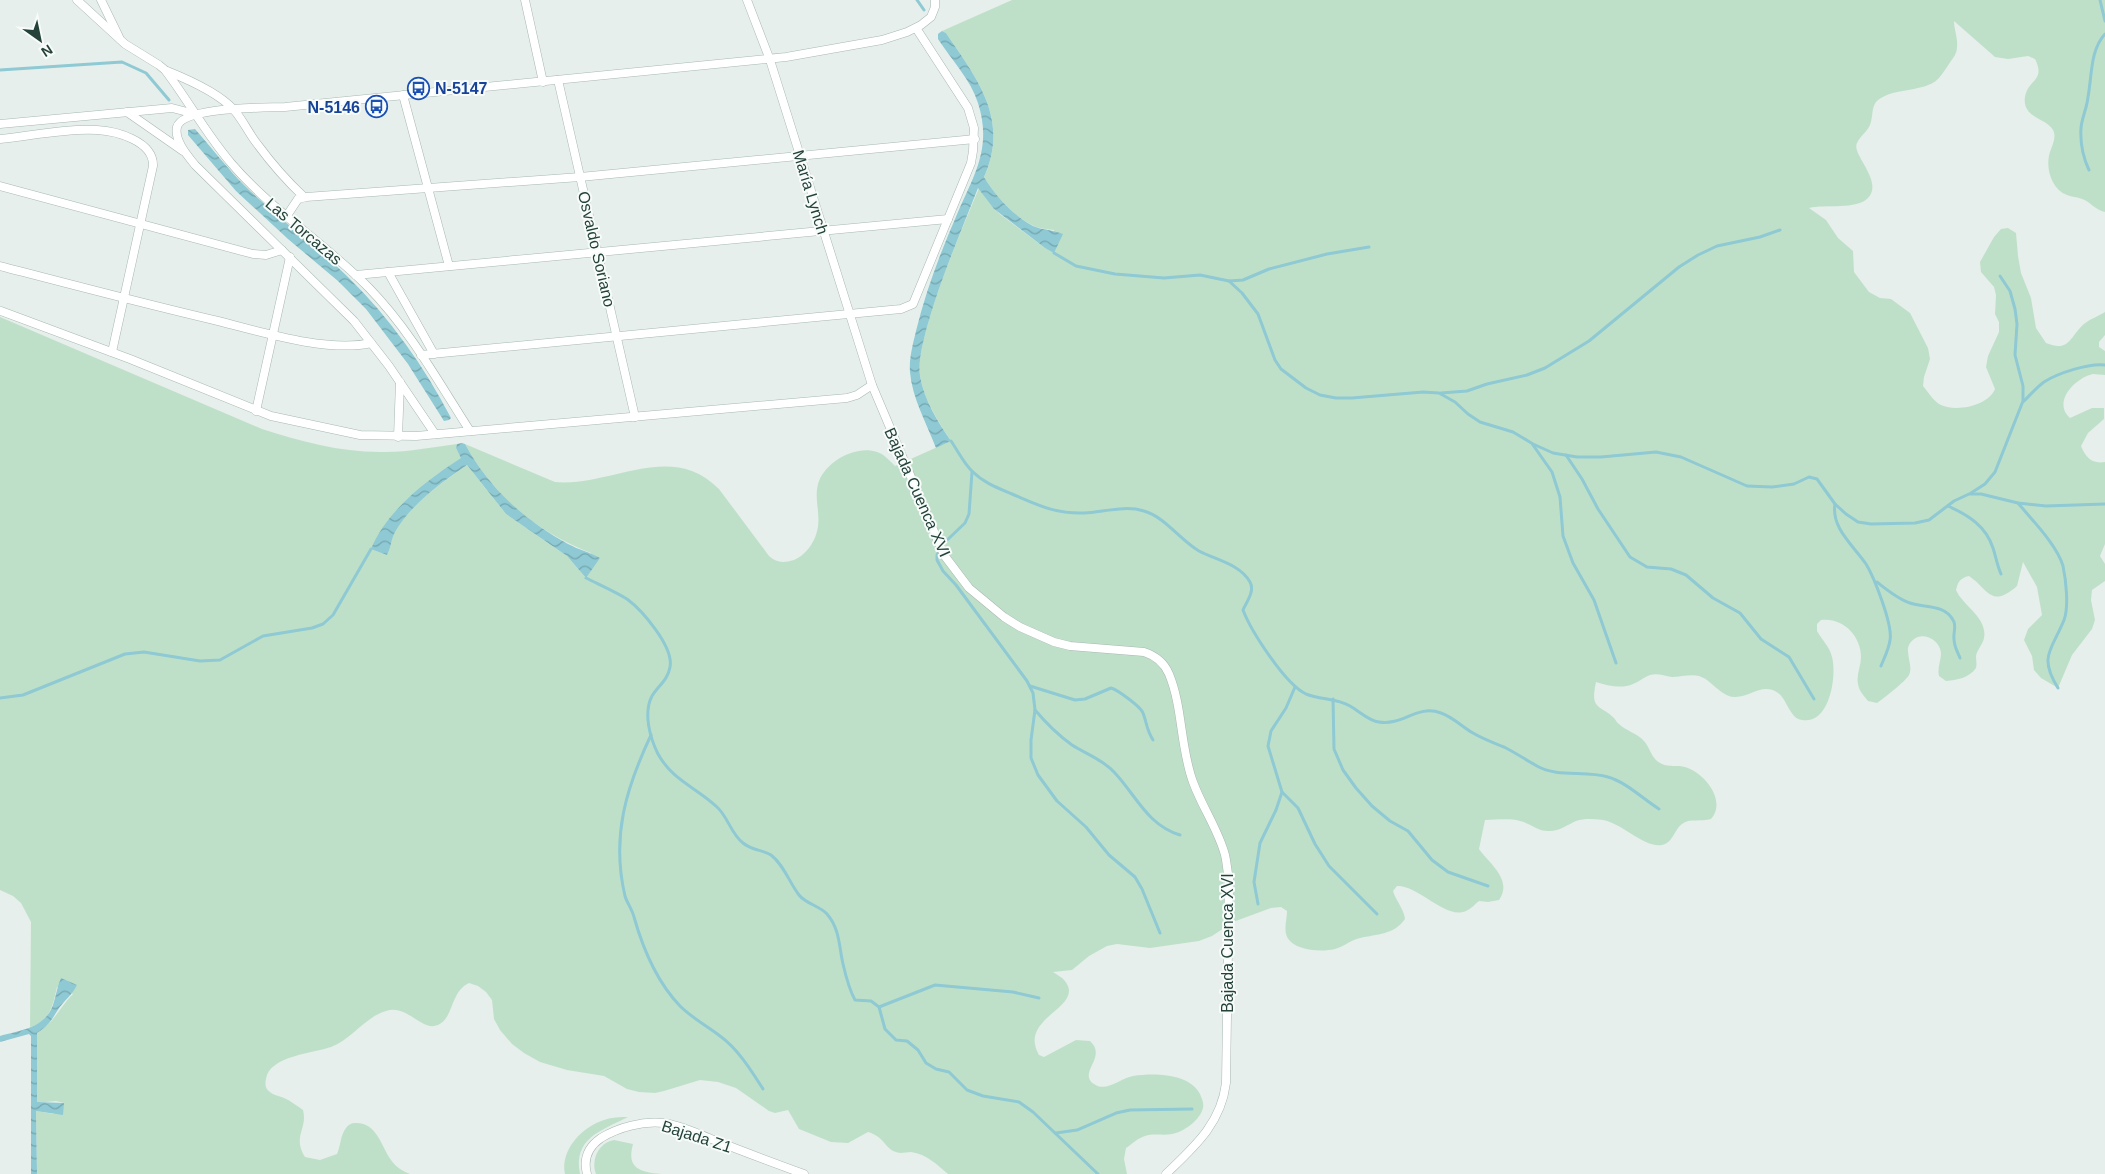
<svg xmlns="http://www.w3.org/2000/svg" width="2105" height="1174" viewBox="0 0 2105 1174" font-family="Helvetica,sans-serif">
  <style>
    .green { fill: #bfe0c8 }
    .water { fill: url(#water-waves) }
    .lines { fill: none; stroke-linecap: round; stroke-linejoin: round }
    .stream { stroke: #8ec9d4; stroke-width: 3 }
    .street-casing { stroke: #a8b8b2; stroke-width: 9 }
    .street { stroke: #fff; stroke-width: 8 }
    .labels { text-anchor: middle; stroke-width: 4; stroke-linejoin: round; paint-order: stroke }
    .transit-label { font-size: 16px; font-weight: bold; fill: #164399; stroke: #f7fbf9; text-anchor: start }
    .street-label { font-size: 16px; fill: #24423a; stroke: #f7fbf9 }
  </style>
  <defs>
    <pattern id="water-waves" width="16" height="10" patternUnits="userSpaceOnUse" patternTransform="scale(1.25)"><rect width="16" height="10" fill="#8ec9d4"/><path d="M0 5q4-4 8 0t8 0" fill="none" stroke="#74a5ad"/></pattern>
  </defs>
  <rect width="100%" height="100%" fill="#e6efeb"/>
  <g class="green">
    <path d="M1012,0H2105V212C2095,210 2091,202 2082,199C2077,197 2072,197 2067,195C2051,189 2045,167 2050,152C2052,145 2057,137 2053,130C2046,118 2022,118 2025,97C2028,79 2046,81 2035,59L2028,56L2008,59L1995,57L1954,21C1954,29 1958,38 1957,47C1957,54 1953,58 1949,64C1937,82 1936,84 1914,89C1903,91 1891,92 1881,98C1870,104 1874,115 1870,125C1867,132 1860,136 1857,143C1851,154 1884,181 1868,198C1857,210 1825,204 1809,208L1826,220L1838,238L1853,251L1854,272L1869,292L1880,298L1891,299L1910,313L1928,348L1930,359L1924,377L1923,386C1928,392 1933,400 1939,404C1955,413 1988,406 1995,389L1986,367L1988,356L1999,332V322L1995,314L1996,295L1994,287L1981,272L1980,262L1994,237L2001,229L2008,228L2016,233L2018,256L2021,273L2031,298L2036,328L2046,343C2070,353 2070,336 2084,324C2090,319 2099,316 2105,312V335L2099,342V347L2105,351V375C2101,375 2097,374 2093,374C2075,378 2052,402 2070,418L2092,408H2104V419L2088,433L2081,446C2086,458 2092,464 2105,462V544L2100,556L2105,564V581L2092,590L2091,600L2095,620L2092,629L2072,655L2058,688L2041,678L2034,670L2032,656L2024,640L2028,629L2042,615L2037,587L2023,562L2017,586C1991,609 1988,589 1969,576C1960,578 1958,582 1956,590C1963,606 1988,618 1984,638C1983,644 1977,650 1976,656C1976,660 1977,664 1976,668C1969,678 1957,680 1946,681L1939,676C1937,668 1941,661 1941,653C1940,642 1928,634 1918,637C1913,639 1909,643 1908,648C1907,657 1913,667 1909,675C1905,682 1884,698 1877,703L1868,701C1864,696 1859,691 1858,684C1856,675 1861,666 1861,657C1861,635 1842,617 1821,620L1817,624V631C1822,640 1830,647 1832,657C1837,675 1830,725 1802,720C1790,719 1787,699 1778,693C1762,682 1750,698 1734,697C1720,696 1712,680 1699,676C1690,674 1681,677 1672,677C1664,676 1658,673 1650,675C1644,677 1639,682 1633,684C1622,689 1608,686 1596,682C1590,710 1599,704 1614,718C1616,720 1617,723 1619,724C1626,731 1637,733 1644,741C1651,749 1651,759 1662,764C1669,767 1678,765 1685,767C1705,773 1727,801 1711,819C1702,822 1689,818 1682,824C1674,830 1673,843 1662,845C1644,848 1622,823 1603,820C1594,819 1585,818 1576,821C1567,825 1558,832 1548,831C1537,831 1530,823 1520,821C1508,818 1497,820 1485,820L1479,849C1490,864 1513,880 1499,900L1488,902L1479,901C1475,904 1471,909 1466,911C1445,920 1419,885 1397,886L1393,891C1396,901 1404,909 1405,919C1394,935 1377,934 1360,938C1351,940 1343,947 1335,949C1322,952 1300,951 1290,941C1282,933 1287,921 1287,911L1281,907L1271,908L1233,922L1212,936L1199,941L1150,948L1117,944L1107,946L1089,956L1072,970L1053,972C1057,975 1062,977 1065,981C1086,1008 1017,1017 1039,1055L1044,1057L1076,1040L1090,1041C1108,1057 1077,1073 1094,1084C1106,1093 1121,1078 1133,1076C1154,1073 1189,1073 1200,1094C1202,1099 1204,1103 1203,1108C1200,1120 1184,1132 1172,1134C1164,1136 1154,1133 1145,1136C1138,1138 1132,1144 1126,1148L1124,1159L1127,1174H948C937,1165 927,1154 911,1152C906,1152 901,1154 896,1152C885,1149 885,1137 868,1132L848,1143L831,1142L799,1129L788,1110L775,1113L769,1111L736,1088L718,1082L700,1080L664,1091L655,1093L639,1092L627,1089L604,1076L567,1070L540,1062L524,1053L512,1044L500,1030L494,1019L492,1000L486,992L478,986L469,983C450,992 454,1018 438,1025C422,1032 407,1004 386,1011C365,1017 352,1039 331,1047C314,1053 269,1056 266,1079C265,1084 265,1089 270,1092C273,1095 280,1096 284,1098C291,1101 297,1106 303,1110C308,1129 292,1136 305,1157L320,1160L337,1154C341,1145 340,1136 346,1128C348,1125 351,1123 355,1123C377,1122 381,1146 391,1160C396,1167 402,1171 410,1174H37L36,1111L54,1114L64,1103L56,1101L37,1103V1033C54,1023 59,1008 73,994L57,987C53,1005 50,1022 30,1027L31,922L21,903L13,896L0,890V317L262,429C300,441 339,452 380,452C405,453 432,447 457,444L456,448L462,458C431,478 403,501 382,531L387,555C391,548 391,539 394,532C410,504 442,483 467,465L506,514L567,556L586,578L591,553C536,532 493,495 465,444L555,482C612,487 670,440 719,489L769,556C777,563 783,563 794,560C799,558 805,553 809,548C828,522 811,503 819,481C827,461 856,445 877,452C884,454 890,461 895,466L951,441C938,421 924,400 920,376C918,359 923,343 927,327C940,279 960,234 979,188L994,209L1001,215L1045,248L1054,252V230C1048,229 1040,229 1034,226C1014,217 995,196 984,177C1010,119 977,79 946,33L942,31Z"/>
    <path d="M628,1117C601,1131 573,1138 580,1174H565C560,1150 582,1127 604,1120C612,1117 620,1117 628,1117Z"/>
    <path d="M614,1140L633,1144C626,1169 641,1172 661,1174H596C591,1160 598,1143 614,1140Z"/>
  </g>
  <g class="water">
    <path d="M942,31L946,33C977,79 1010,119 984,177C996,197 1013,215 1033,226C1042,230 1054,230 1063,234L1054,253L1045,248L994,209L978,188C960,234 940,280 927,327C923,343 918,360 920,376C924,400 938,422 951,441L936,448C927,424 912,398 910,372C909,358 913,344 916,331C926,290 941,251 958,212C975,173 992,147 978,103C971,80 951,59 938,39V34Z"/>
    <path d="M195,129C212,148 227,168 245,186C278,218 315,245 348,277C390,318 424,366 451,418L449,420L444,421L408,364L366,309L338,281L288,239L236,191L188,135V130Z"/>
    <path d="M462,443L465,444C489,488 524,520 568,544C579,550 590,552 600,558L586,578L567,556L506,514L467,465C441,483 410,505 395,532C391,539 391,548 387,555L371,549C387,510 427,480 461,458L456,448L457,444Z"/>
    <path d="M61,978L77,985C72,995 65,1000 59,1008C52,1019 49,1026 37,1033V1102L64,1103L63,1115L36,1111L37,1174H31V1036L29,1034L0,1042V1036C21,1030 45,1028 53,1005C56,996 57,987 61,978Z"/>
  </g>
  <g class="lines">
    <g class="stream">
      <polyline points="917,0 924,10"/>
      <polyline points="2100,0 2105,21"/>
      <polyline points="0,70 122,62 146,73 169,100"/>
      <path d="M2089,170C2083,157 2080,143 2081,128C2082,117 2087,108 2088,97C2092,76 2090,50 2105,34"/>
      <polyline points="1054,253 1076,266 1115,274 1164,278 1200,275 1229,281 1243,280 1269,269 1327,254 1369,247"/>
      <polyline points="1229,281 1242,293 1258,314 1275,360 1281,369 1306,388 1320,395 1336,398 1352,398 1423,392 1439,393 1455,402 1468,414 1480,422 1513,432 1533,444 1553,453 1577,457 1601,457 1656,452 1681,457 1747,486 1772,487 1794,484 1809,477 1817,479 1835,504 1846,514 1858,522 1871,524 1915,523 1929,520 1954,501 1969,494 1981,494 2018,503 2046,506 2105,504"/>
      <polyline points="1441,393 1467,391 1487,384 1527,375 1545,368 1589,341 1679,267 1698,255 1717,246 1760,237 1780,230"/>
      <path d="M2024,401C2030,395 2037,387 2044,382C2058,373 2089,363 2105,365"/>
      <path d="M951,441C958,451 964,464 973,472C984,483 998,488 1012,494C1038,505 1055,514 1084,513C1103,512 1125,505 1144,511C1165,517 1180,540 1199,551C1216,560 1240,564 1250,582C1255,591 1247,601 1243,610C1251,631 1285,684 1306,694C1320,700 1336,698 1350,706C1359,711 1369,721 1379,722C1403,726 1417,704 1441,713C1453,717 1462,727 1473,733C1483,739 1494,743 1504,747C1516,753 1526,760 1537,766C1558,778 1585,770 1608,777C1626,782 1643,799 1659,809"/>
      <polyline points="1533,445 1552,472 1560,497 1563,536 1573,563 1594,600 1616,663"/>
      <polyline points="1566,455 1582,479 1598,509 1630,557 1647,567 1671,569 1686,575 1713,598 1740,613 1761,639 1789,657 1814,699"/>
      <polyline points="972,472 969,514 965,523 944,543 937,555 937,560 943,571 956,585 1027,681 1033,693 1035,710 1031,740 1031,758 1038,775 1057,801 1086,827 1109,855 1135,877 1142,889 1160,933"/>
      <polyline points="1971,493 1985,484 1995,472 2023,401 2023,386 2015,355 2017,324 2015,309 2010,291 2000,276"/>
      <path d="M2018,503C2032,520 2057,545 2063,566C2066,580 2069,607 2064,620C2052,650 2038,656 2058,688"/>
      <path d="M1835,504C1831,528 1853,545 1866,564C1874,577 1893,625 1890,640C1889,649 1884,658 1881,666"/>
      <path d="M1948,506C1968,515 1986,526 1993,548C1996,557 1997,565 2001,574"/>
      <path d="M586,578C600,585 614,591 627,599C642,610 674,647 670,667C668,680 658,686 652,696C643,713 650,738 658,754C673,781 696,787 717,807C728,817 731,834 743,843C751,850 763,850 771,855C784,865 789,882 799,895C806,904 820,906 827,914C840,929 839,947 843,964C846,977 849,989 855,1000L871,1001L879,1007L885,1029L896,1040L907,1041L918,1050L926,1063L936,1069L949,1072L967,1090L983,1096L1019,1102L1033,1112L1098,1174"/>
      <path d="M1877,582C1887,590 1898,599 1910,603C1925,608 1944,604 1953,620C1957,626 1953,632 1954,639C1954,646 1957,651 1960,658"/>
      <path d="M1030,686L1075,700L1085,699L1111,688C1118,690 1141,707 1143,713C1147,723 1146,729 1153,740"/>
      <polyline points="0,698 23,695 125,654 144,652 200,661 220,660 263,636 312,628 323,624 333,615 371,549"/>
      <polyline points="1333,699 1334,749 1343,770 1356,788 1372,806 1390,821 1408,831 1432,860 1448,872 1488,886"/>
      <path d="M1035,710C1046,723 1058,735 1072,745C1086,754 1102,759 1114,772C1136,795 1147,825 1180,835"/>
      <path d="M651,735C626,788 611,837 625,896C627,903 632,909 634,917C643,949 657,982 680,1006C692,1018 707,1026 720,1036C738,1049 751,1070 763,1089"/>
      <polyline points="1282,792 1298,808 1315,844 1329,866 1377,914"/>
      <polyline points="1258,904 1254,882 1260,843 1276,810 1282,792 1268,746 1271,731 1286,708 1295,687"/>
      <polyline points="879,1007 935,985 1013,992 1039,998"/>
      <polyline points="1056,1133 1077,1130 1116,1113 1130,1110 1192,1109"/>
    </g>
    <defs>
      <g id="street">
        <path d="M77,0L125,44L159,65L165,70C188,100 206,134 231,163C272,211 326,244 369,288C410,330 439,383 470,431"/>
        <polyline points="101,0 119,37"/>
        <polyline points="525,0 543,82"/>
        <path d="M747,0L770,60L872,385L944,555L969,588L1004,617L1020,627L1054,642L1070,646L1144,652C1156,656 1164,662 1169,674C1183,708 1180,747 1193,782C1202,807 1218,829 1225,855C1227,863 1227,871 1229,878L1226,1083C1221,1124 1194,1147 1166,1174"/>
        <path d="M167,71C187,79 219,93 234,110C243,120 249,134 258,145C272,164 287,181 304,197"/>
        <polyline points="558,80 635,417"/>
        <polyline points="403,95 449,266"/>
        <polyline points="127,112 183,151"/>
        <polyline points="0,124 172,108 195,114"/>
        <path d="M0,139C29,136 68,128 97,130C116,131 154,141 153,166L112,352"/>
        <polyline points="0,186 253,254 266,255 282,250"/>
        <polyline points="286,217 298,199 306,197 580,177 975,139"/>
        <path d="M0,266C73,285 145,304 218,321C261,332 329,353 371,343"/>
        <polyline points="388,272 434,354"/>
        <polyline points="356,275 948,219"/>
        <polyline points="1,311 130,359 271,416 360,435 416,436 847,398 857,395 872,385"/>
        <polyline points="421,355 901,309 913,304 971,163 973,151 974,128 968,108 916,28"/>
        <polyline points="256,411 290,257"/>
        <path d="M435,434L389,366L354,321L195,165C187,155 174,140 177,127C183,106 266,108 285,107L786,57L882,40L907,32L921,25L931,17L935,7V0"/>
        <polyline points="398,437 400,382"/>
        <path d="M587,1174C583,1159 588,1147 601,1138C619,1127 643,1121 663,1123C681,1125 698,1134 714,1140C744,1152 774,1163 804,1174"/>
      </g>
    </defs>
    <use href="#street" class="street-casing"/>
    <use href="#street" class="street"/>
  </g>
  <defs>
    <symbol id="bus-ring" viewBox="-11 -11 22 22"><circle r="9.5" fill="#f7fbf9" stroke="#1a4fb4" stroke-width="1.5"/><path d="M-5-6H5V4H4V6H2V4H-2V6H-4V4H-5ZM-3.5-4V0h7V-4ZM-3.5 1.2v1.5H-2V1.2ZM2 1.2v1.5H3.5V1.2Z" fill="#1a4fb4"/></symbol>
  </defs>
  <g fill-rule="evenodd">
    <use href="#bus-ring" x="406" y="76" width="25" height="25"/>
    <use href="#bus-ring" x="364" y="94" width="25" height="25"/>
  </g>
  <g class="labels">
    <g class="transit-label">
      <text x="435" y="94">N-5147</text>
      <text x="360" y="113" text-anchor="end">N-5146</text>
    </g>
    <g class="street-label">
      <text transform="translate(811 192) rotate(73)" y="6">María Lynch</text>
      <text transform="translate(304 231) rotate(40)" y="6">Las Torcazas</text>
      <text transform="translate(597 249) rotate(77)" y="6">Osvaldo Soriano</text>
      <text transform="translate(918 492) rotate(66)" y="6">Bajada Cuenca XVI</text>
      <text transform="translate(1227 943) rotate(-90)" y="6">Bajada Cuenca XVI</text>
      <text transform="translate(697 1136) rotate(18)" y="6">Bajada Z1</text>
    </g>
  </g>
  <g transform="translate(40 40) rotate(147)" stroke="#f7fbf9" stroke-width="4" paint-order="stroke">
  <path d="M0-4L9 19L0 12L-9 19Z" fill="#24423a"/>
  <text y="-8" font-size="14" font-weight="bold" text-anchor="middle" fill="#24423a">N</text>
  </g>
</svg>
